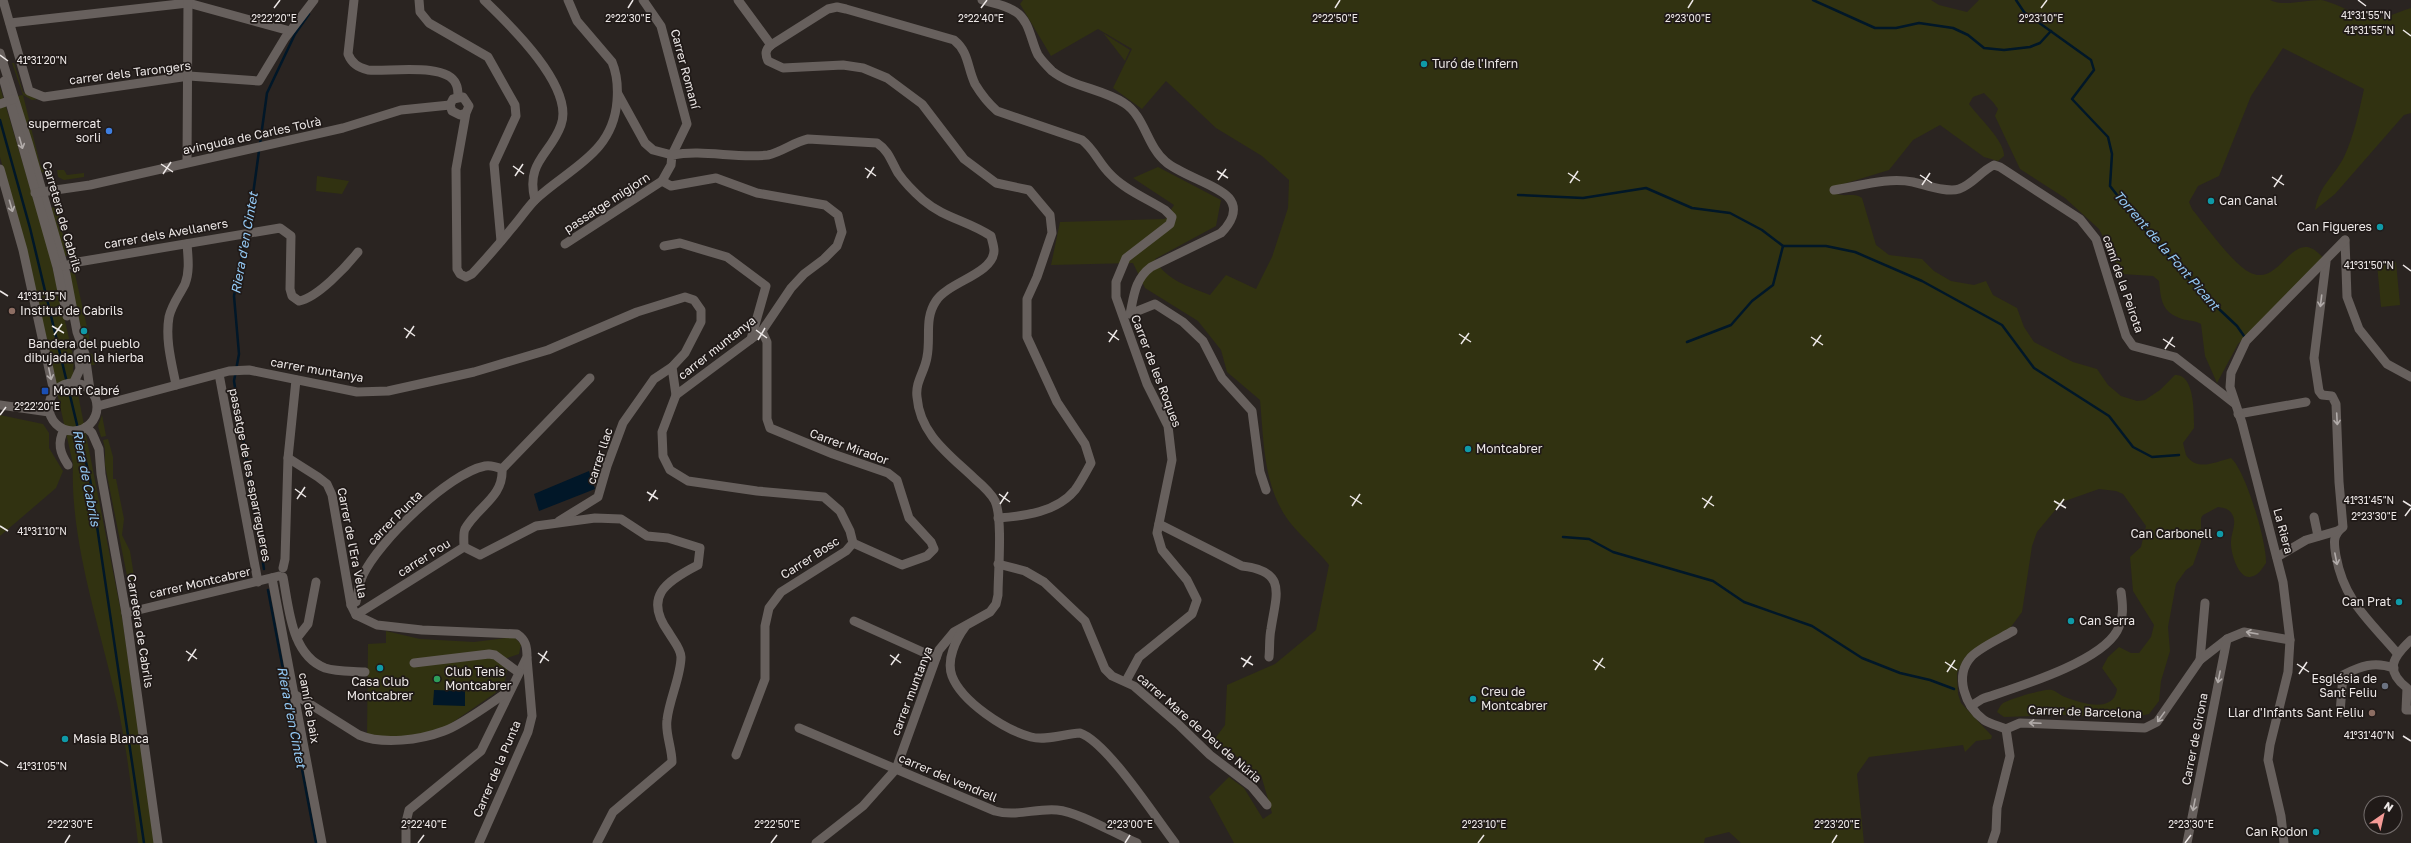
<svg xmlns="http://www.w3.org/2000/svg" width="2411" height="843" viewBox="0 0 2411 843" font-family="'Golos Text',sans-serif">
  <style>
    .green { fill: #313211 }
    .water { fill: #011728 }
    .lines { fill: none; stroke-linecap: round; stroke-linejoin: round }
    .stream { stroke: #011728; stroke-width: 2.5 }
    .minor { stroke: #67605d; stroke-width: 9 }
    .oneway { stroke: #b1aba9 }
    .ticks { fill: none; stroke: #ede8e7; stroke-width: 1.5 }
    .culture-dot { fill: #0f9aa8; stroke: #201a18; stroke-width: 1.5 }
    .shop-dot { fill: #3f7fe0; stroke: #201a18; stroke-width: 1.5 }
    .education-dot { fill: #8d6e63; stroke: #201a18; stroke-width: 1.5 }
    .transit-dot { fill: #1a4fb4; stroke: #201a18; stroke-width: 1.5 }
    .leisure-dot { fill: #2e9e5b; stroke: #201a18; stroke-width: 1.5 }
    .worship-dot { fill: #6b7280; stroke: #201a18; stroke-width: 1.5 }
    .labels { text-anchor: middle; stroke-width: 3.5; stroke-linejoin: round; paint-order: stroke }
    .poi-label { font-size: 12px; fill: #ede8e7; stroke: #201a18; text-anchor: start }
    .street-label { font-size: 12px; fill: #ede8e7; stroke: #201a18 }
    .water-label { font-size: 13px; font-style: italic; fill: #94caf6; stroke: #201a18 }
    .ticks-label { font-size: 10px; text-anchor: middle; fill: #ede8e7; stroke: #201a18; stroke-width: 3.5; stroke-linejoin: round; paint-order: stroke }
  </style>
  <rect width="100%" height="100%" fill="#2a2421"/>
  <g class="green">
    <path d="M1023,0H1931L1939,5L1967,12L1979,0H2270C2284,7 2303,0 2321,0C2341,4 2357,18 2379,18C2390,17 2400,11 2411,8V113L2404,115L2335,194L2315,210C2320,184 2333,178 2344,157C2354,136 2359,111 2364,89L2283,48L2251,96L2219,176L2198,186L2189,202L2192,209C2205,225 2232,263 2249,272C2281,290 2293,221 2323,258L2238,344L2217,383L2205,356L2201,324C2194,320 2189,321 2182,319C2161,312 2161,299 2159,281L2153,276L2122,274L2099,229L2065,198L2020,169L1995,116L1998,109L1993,102L1984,93L1973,97L1969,104C1978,117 2005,141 2004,156L1998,161L1984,157L1940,125L1913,140L1889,170L1837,186L1835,193C1844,198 1854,192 1862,198L1876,245L1889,255L1922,259L1934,271L1951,281L1974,285L1986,281L1993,295L2017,308L2024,327L2034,342L2073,362L2097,369L2108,385L2121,396L2137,401L2145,400L2160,390L2175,375C2195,373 2194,415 2194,428L2183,443L2186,455C2197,472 2215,462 2231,458C2246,471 2267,543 2266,563C2262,569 2258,576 2250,577C2238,578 2231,553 2231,544C2230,535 2237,525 2233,516C2230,509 2225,508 2218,507L2203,515L2201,518V542L2193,565L2186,570L2176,584L2168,627L2170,651L2161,681L2159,701L2149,714L2131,718L2063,715L2004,717L1997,712C1998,710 2000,706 2002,704C2007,700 2045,688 2052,690C2056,691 2060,695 2065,697C2080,703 2114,714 2117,689L2102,668L2108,657L2119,647L2131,653H2139L2151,637L2154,625L2133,591L2130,557L2141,547L2146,526L2123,494L2116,491L2099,489L2062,502L2037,532L2032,546L2022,612L2008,631L1965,657L1957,673L1958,694L1961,703L1992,736L1991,739L1976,741L1965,752L1963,745L1869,757L1857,774L1864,843H1741L1729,832L1705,838L1704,843H1234L1209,797L1229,777L1244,788L1263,819L1272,813L1261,775L1214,740L1225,725L1227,685L1275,664L1316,630L1329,565C1318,551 1304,539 1292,525C1263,490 1264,443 1260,400L1227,372L1221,350L1198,321L1145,288L1133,263L1051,265L1060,222L1165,219L1174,205L1133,178L1158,167L1221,200L1216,226L1155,259C1165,280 1190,287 1210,295L1226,275L1256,289L1272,257L1288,208L1289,180L1262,156L1216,128L1166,81L1142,109L1113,88L1132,49L1098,29L1051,56L1020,4Z"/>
    <polygon points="1103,33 1130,50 1125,61 1104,34"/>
    <polygon points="12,63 14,63 23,92 38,99 32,100 23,95 40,164 42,169 49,173 54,184 39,169 17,96 23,95"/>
    <path d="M0,87L48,248L74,360L73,369L122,617L155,843H138C132,795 127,746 116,699C99,624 70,541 73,464L25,249L0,157Z"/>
    <polygon points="57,170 64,170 67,175 84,173 84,177 64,180 58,177"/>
    <polygon points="317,176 349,181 342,194 316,191"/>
    <polygon points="53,207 57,209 60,219 56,221 65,238 69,253 66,256 63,256 51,208"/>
    <polygon points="2396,262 2400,305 2381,307 2377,264"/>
    <polygon points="72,272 75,274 89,336 88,353 92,354 95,365 90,365 68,273"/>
    <polygon points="0,415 43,424 49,433 49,448 63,471 56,488 0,536"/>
    <polygon points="102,415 106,436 101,437 98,426"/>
    <polygon points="108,439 113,457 113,479 116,479 124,519 122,535 130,551 137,595 132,601 105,465 105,449 103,440"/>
    <polygon points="386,631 420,639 474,642 514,637 521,644 519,654 507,658 507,670 504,687 443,729 407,738 367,738 368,644 386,643"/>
  </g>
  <g class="water">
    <polygon points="589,471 595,489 539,511 534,494"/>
    <polygon points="434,690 465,691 465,706 433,705"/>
  </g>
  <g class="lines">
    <g class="stream">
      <polyline points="1813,0 1875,28 1896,28 1919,23 1953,28 1968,35 1984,48 2004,50 2030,47 2040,43 2051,31"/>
      <polyline points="2016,0 2024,12 2091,60 2094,70 2072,99 2108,137 2112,154 2110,186 2135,218 2202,293 2237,326 2244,336"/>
      <polyline points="0,120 30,228 90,479 144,843"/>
      <polyline points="1518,195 1583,198 1646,188 1692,208 1730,213 1762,230 1783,246 1826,246 1855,252 1922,281 2002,325 2034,368 2109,416 2133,447 2152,457 2179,455"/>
      <polyline points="1687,342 1731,325 1752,301 1773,285 1783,246"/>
      <polyline points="1563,537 1589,539 1613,552 1713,581 1744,602 1812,626 1862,658 1900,673 1930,680 1954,689"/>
      <polyline points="264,569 234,381 239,354 234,296 251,209 267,93 295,34 309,14"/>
      <polyline points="268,590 316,843"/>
    </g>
    <g class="minor">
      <polyline points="3,0 29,91 44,97 189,76 259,81 285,38 314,0"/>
      <path d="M354,0L348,54C352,64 358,67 368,70C388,72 447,62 456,84C458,88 458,93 458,96"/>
      <polyline points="419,0 420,12 429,23 488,57 515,105 516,116 494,164 501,241"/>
      <path d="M484,0C509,24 575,87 561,125C551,154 525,162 535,200"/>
      <polyline points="738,0 771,45"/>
      <path d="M982,0C993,3 1006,5 1016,12C1030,21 1031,42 1038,55C1042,61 1047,66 1052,71C1072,87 1103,89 1124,103C1145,116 1147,147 1166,162C1181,175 1218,185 1229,198C1239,210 1230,224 1221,233L1151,267C1135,279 1134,295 1130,314L1155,304L1183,322L1203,341L1222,378L1252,411L1260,472L1266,490"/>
      <polyline points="10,23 188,3 290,31"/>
      <polyline points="0,53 28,142 66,274 77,332 85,354 90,390"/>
      <polyline points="4,81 57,267 67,316"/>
      <polyline points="618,94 645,143 653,150 672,155 687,124 661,26 643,0"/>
      <polyline points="0,104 14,99"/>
      <path d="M466,113L460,115L452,111L450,105L453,99L463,97L469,106L466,113L456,169L457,269L460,274L466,277L472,274C486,259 499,244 512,228C520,219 527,208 535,200C569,168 613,154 617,101C618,89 617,74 612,62L577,21L568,0"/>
      <polyline points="187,162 188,0"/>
      <polyline points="0,169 23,250 54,392"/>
      <path d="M1834,190C1860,186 1887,177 1913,182C1926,185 1947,193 1959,189C1973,184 1981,171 1994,165L2000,167L2080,219L2096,239L2126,336L2133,346L2175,357L2234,403"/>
      <polyline points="35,193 90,185 343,128 401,110 450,105"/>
      <polyline points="2345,240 2347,297 2359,329 2387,364 2411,377"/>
      <polyline points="565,244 662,181"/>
      <polyline points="664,246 680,243 727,257 766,286 751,339"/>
      <path d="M2326,262L2314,358L2319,391L2322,395L2332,396L2336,404L2339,482L2343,527C2332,535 2334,544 2336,556C2344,601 2369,620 2397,653"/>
      <path d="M64,266L78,262L280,228L291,236L290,289L292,296L299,301C317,298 346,267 358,252"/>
      <polyline points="762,331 767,342 767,419 770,428 833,454 888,473 897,480 909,518 931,542 934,549 927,556 902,565 853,543"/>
      <polyline points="219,374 258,582"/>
      <polyline points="74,382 80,369 78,353"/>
      <circle cx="73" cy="407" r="24"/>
      <path d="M176,385C172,364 165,340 169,317C172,304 179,296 185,284C190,271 188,257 187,244"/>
      <polyline points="676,395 662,432 663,456 670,470 688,481 757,491 824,497 840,511 850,531 853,543 846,551 781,592 769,608 765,626 765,679 736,755"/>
      <polyline points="0,405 49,412"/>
      <path d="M98,406L229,371L249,370L357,392L388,391L474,372L548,350L637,312L685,297L694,300L701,310V322L685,353L672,367L676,395L762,331L791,288L804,274L824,259L837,246L842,232L838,215L825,205L757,193L716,178L671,186L662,181L671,165L672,155C704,149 736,159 768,155C782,152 794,142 808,139L877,143C889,151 891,161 898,173C905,183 914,192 923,200C944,218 969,221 991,236C992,241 994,246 994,251C993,274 948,282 936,301C924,319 931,337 927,357C925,371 915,382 917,397C920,435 950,455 975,479C982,485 991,493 995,501C1003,518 998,574 998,595L996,604L990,612L954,632L939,650L896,769L863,806L816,843"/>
      <polyline points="2238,414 2306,402"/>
      <polyline points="86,427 92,433 99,449 101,474 126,613 158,843"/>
      <path d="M64,430C57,443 60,453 68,465"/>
      <path d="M288,458L318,477L327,484L332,495L351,605L356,615L377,625L422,630L517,634C526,640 527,647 527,657L481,751L409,810L406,822V843"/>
      <polyline points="2314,517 2318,536"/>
      <path d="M998,518C1025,516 1057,512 1075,490C1081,482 1086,472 1091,463L1085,444L1057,402L1027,337V299L1037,277L1052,233L1050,215L1029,190L996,183L964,159L922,104L887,78L863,68L843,65L783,68L768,61C765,54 765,50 771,45L828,9L837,7L846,9L954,40C969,52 967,67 975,84C981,94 988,103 997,111L1082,140C1095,150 1099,164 1111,175C1125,190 1148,199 1165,210L1172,217L1170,224L1165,228L1126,258L1116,282V297L1147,384L1168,426L1172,460L1157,533L1162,550L1187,580L1197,600L1192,614L1139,657L1126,681"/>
      <polyline points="559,521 598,497 607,466 623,423 654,379 672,367"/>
      <path d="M1159,524L1242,566C1288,571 1276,595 1271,629C1269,638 1270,648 1269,657"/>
      <path d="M464,547L480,555L536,526L595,518L621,519L647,536L668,538L700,548L698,565C665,582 643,597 669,633C673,640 681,649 681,657C681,676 669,700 667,720C665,733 672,748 672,762L613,812L597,843"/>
      <polyline points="2277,557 2306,540 2337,531"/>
      <polyline points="998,564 1025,571 1044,582 1085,621 1105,669 1112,676 1134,686 1178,724 1210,755 1252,787 1267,805"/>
      <polyline points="283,568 285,559 288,458 296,380"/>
      <path d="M283,577C289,608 291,655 325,668C337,672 353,671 365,672"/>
      <polyline points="272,578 322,843"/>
      <path d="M351,605L356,602C358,593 359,583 363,575C378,542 449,473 485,466C491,465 497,467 502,469"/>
      <polyline points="126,613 279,576"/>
      <path d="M356,615L464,547C464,542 463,533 465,529C477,507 504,497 502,469L590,378"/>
      <polyline points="854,621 936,658"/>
      <path d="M965,627C956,639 946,660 952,676C962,702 1005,730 1031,737C1046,741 1064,734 1080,733C1107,742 1155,817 1175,843"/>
      <polyline points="297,638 308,624 316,582"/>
      <path d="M2411,640C2393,657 2384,670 2407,688L2406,710H2411"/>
      <polyline points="2200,660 2205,603"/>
      <polyline points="414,663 489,654 495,655 518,672"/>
      <path d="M294,694L359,735C383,745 420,740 444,731C462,725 492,702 509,691"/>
      <path d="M1971,706L1982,699C2017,687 2099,663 2117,631C2124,618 2123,606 2121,592"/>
      <path d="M2340,713L2343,675C2361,666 2374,661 2394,668"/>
      <path d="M799,728L995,811C1016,817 1036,808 1057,810C1079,812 1115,834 1137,843"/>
      <polyline points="2006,729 2020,723 2145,728 2157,722 2200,660 2227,639 2244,632 2290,640"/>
      <path d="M2006,729C1999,726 1990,724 1984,720C1965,706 1954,676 1971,657C1979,648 2001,638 2013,631"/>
      <polyline points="479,843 528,732 532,716 527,658"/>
      <polyline points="1992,843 1996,831 1997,808 2010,756 2006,729"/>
      <polyline points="2187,843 2227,639"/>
      <polyline points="2284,843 2281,816 2268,760 2270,745 2288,672 2290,640 2283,582 2242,423 2230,387 2231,373 2246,341 2345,240"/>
    </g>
  </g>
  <defs><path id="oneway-shaft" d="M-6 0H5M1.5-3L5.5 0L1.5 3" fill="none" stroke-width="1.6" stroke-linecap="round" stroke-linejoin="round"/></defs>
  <g class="oneway">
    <use href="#oneway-shaft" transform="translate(21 143) rotate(74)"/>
    <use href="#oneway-shaft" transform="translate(11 206) rotate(74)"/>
    <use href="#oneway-shaft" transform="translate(2321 301) rotate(97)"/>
    <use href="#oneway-shaft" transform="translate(50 374) rotate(78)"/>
    <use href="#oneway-shaft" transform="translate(2337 419) rotate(87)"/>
    <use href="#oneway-shaft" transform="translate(2336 559) rotate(79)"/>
    <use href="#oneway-shaft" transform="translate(2252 633) rotate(-170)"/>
    <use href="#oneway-shaft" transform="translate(2219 677) rotate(101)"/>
    <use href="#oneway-shaft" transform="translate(2161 717) rotate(126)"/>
    <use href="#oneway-shaft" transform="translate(2035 723) rotate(-178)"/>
    <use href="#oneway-shaft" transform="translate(2194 805) rotate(101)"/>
  </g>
  <path class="ticks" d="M2358,0L2366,6M274,8L280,0M628,8L633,0M981,8L987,0M1335,8L1340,0M1688,8L1693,0M2041,8L2047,0M2403,30L2411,36M0,55L8,61M161,164L173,172M513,166L524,174M865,168L876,176M1217,171L1228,178M1568,173L1580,181M163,174L171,162M1920,175L1932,183M515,176L523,164M2272,177L2284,185M867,178L874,167M1218,180L1226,169M1570,183L1578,171M1922,185L1930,173M2274,187L2282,175M2403,265L2411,271M0,291L8,296M52,326L64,333M404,328L415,336M756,330L767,338M1108,332L1119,340M1459,334L1471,342M54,335L62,324M1811,337L1823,345M406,338L414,326M2163,339L2175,347M758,340L765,328M1109,342L1117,330M1461,344L1469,333M1813,346L1821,335M2165,349L2173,337M0,415L6,407M295,489L306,497M647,492L658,499M999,494L1010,502M1350,496L1362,504M1702,498L1714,506M297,499L305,487M649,501L656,490M2054,501L2066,508M2403,501L2411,506M1000,504L1008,492M1352,506L1360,494M1704,508L1712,496M2056,510L2064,499M2405,516L2411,508M0,526L8,531M186,651L197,659M538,653L549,661M890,655L901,663M1241,658L1253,665M1593,660L1605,668M188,661L196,649M1945,662L1957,670M540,663L547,651M2297,664L2309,672M891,665L899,654M1243,667L1251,656M1595,670L1603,658M1947,672L1955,660M2299,674L2307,662M2403,736L2411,741M0,761L8,766M65,843L70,835M418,843L424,835M771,843L777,835M1125,843L1130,835M1478,843L1484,835M1832,843L1837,835M2185,843L2191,835"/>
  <g class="culture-dot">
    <circle cx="1424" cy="64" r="4"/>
    <circle cx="2211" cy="201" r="4"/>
    <circle cx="2380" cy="227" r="4"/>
    <circle cx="84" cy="331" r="4"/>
    <circle cx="1468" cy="449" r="4"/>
    <circle cx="2220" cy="534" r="4"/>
    <circle cx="2399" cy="602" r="4"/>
    <circle cx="2071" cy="621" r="4"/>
    <circle cx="380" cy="668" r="4"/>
    <circle cx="1473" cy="699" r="4"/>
    <circle cx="65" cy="739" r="4"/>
    <circle cx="2316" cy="832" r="4"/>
  </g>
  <circle class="shop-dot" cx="109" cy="131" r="4"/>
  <g class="education-dot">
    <circle cx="12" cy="311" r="4"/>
    <circle cx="2372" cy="713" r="4"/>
  </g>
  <rect class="transit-dot" x="41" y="387" width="8" height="8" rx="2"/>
  <circle class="leisure-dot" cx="437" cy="679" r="4"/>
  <circle class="worship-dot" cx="2385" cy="686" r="4"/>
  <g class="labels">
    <g class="poi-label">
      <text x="1432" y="68">Turó de l'Infern</text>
      <text x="101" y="128" text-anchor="end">supermercat<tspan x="101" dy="14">sorli</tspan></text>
      <text x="2219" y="205">Can Canal</text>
      <text x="2372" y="231" text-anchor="end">Can Figueres</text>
      <text x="20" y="315">Institut de Cabrils</text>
      <text x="84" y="348" text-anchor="middle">Bandera del pueblo<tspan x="84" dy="14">dibujada en la hierba</tspan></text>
      <text x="53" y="395">Mont Cabré</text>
      <text x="1476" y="453">Montcabrer</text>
      <text x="2212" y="538" text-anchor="end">Can Carbonell</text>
      <text x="2391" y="606" text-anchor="end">Can Prat</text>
      <text x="2079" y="625">Can Serra</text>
      <text x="445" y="676">Club Tenis<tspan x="445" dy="14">Montcabrer</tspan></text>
      <text x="2377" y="683" text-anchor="end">Església de<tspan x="2377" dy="14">Sant Feliu</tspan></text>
      <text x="380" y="686" text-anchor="middle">Casa Club<tspan x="380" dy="14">Montcabrer</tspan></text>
      <text x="1481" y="696">Creu de<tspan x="1481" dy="14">Montcabrer</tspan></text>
      <text x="2364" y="717" text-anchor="end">Llar d'Infants Sant Feliu</text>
      <text x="73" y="743">Masia Blanca</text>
      <text x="2308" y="836" text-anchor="end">Can Rodon</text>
    </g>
    <g class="street-label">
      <text transform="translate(685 69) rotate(75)" y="4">Carrer Romaní</text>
      <text transform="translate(130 73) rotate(-7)" y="4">carrer dels Tarongers</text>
      <text transform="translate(252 136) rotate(-12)" y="4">avinguda de Carles Tolrà</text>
      <text transform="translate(607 203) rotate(-33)" y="4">passatge migjorn</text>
      <text transform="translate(62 217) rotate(74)" y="4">Carretera de Cabrils</text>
      <text transform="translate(166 234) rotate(-10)" y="4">carrer dels Avellaners</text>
      <text transform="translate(2123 284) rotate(71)" y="4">camí de la Peirota</text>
      <text transform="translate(717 348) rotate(-38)" y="4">carrer muntanya</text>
      <text transform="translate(317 370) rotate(10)" y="4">carrer muntanya</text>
      <text transform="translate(1156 371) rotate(69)" y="4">Carrer de les Roques</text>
      <text transform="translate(849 447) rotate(20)" y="4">Carrer Mirador</text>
      <text transform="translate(600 456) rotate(-72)" y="4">carrer llac</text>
      <text transform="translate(250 475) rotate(79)" y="4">passatge de les esparregueres</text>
      <text transform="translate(395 518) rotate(-45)" y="4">carrer Punta</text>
      <text transform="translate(2283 531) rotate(75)" y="4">La Riera</text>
      <text transform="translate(352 543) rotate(79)" y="4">Carrer de l'Era Vella</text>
      <text transform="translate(424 558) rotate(-32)" y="4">carrer Pou</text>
      <text transform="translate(810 558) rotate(-33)" y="4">Carrer Bosc</text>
      <text transform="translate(200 583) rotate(-13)" y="4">carrer Montcabrer</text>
      <text transform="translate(140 631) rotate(81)" y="4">Carretera de Cabrils</text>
      <text transform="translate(912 691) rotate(-69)" y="4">carrer muntanya</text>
      <text transform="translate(309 708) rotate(80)" y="4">camí de baix</text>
      <text transform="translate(2085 712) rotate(2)" y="4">Carrer de Barcelona</text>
      <text transform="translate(1199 728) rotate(41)" y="4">carrer Mare de Deu de Núria</text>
      <text transform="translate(2195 739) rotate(-79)" y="4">Carrer de Girona</text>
      <text transform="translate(497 769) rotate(-67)" y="4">Carrer de la Punta</text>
      <text transform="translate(948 778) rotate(23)" y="4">carrer del vendrell</text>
    </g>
    <g class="water-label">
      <text transform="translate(244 243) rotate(-80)" y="5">Riera d'en Cintet</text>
      <text transform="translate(2167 250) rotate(49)" y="5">Torrent de la Font Picant</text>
      <text transform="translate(87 478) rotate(79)" y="5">Riera de Cabrils</text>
      <text transform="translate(292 717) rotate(79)" y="5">Riera d'en Cintet</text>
    </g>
  </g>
  <g class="ticks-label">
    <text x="2366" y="19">41°31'55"N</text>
    <text x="274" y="22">2°22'20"E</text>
    <text x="628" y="22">2°22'30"E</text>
    <text x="981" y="22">2°22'40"E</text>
    <text x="1335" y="22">2°22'50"E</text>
    <text x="1688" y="22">2°23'00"E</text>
    <text x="2041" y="22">2°23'10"E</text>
    <text x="2369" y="34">41°31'55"N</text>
    <text x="42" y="64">41°31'20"N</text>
    <text x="2369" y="269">41°31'50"N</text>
    <text x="42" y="300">41°31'15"N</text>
    <text x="37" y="410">2°22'20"E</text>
    <text x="2369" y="504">41°31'45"N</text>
    <text x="2374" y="520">2°23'30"E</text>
    <text x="42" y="535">41°31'10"N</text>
    <text x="2369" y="739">41°31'40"N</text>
    <text x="42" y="770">41°31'05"N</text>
    <text x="70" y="828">2°22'30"E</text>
    <text x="424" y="828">2°22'40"E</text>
    <text x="777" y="828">2°22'50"E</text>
    <text x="1130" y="828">2°23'00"E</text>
    <text x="1484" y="828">2°23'10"E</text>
    <text x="1837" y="828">2°23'20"E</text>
    <text x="2191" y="828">2°23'30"E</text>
  </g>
  <g transform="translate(2383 815) rotate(34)"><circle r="19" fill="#201a18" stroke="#726c6b"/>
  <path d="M0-3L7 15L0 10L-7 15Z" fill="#f59b97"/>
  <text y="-6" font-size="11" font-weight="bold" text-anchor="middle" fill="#ede8e7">N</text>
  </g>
</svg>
